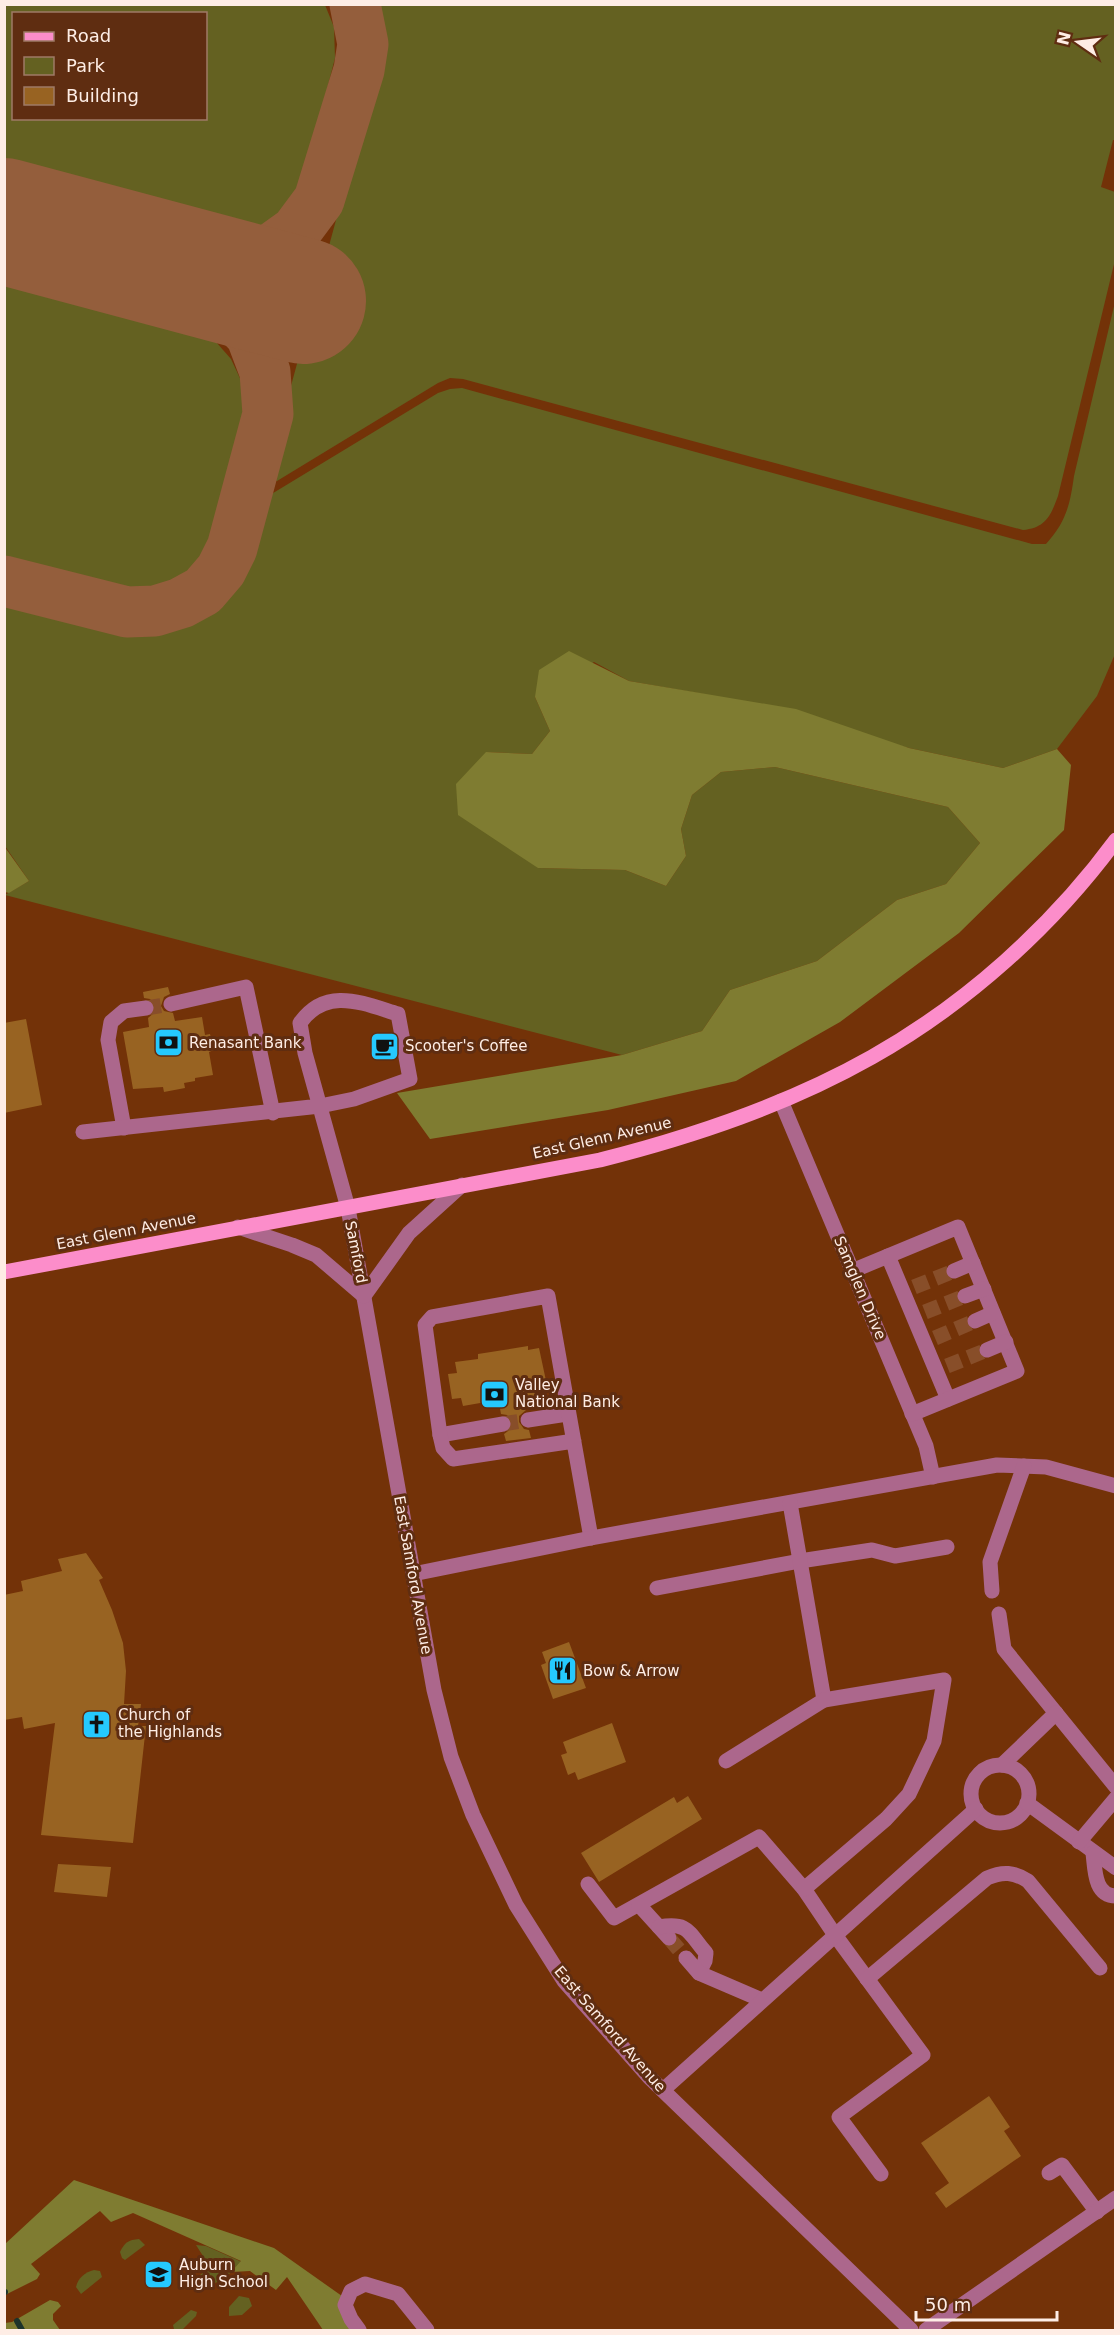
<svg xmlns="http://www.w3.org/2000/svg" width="1120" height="2335" viewBox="0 0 1120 2335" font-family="'DejaVu Sans',sans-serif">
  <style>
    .green { fill: #646121; fill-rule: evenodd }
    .forest { fill: #7f7c31 }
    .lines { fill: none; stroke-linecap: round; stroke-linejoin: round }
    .stream { stroke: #1d332a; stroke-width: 6 }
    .taxiway { stroke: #945e3c; stroke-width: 51 }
    .runway { stroke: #945e3c; stroke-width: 126 }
    .building { fill: #986322 }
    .minor-tunnel { stroke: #884e29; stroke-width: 15; stroke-dasharray: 15 8; stroke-linecap: butt }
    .minor { stroke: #ac678c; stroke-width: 15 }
    .major { stroke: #fc8dca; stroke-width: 15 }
    .labels { text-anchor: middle; stroke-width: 6; stroke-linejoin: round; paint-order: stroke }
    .poi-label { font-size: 15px; fill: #feede5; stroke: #5f2d11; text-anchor: start }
    .street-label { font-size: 15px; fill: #feede5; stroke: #5f2d11 }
  </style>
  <rect width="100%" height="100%" fill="#733208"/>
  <g class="green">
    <path d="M4,5H325L334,27L335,58L305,176L291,202L271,224L244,235L213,237L5,181ZM14,14H206V118H14Z"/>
    <path d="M373,5H1115V140H1113L1101,187L1115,192V260L1058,496C1051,515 1046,528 1023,530L463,379L450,378L438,383L277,481L266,478L377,69C380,46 380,27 373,5Z"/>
    <polygon points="4,269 180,316 209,334 231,359 245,389 250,425 219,539 204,565 181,585 152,596 121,597 5,565"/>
    <path d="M1115,302V654L1097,696L1057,749L1003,768L909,748L703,694L629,681L594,662L535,697L550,731L532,754L486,752L538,868L625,870L666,886L686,856L681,829L692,795L721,772L775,767L948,807L980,843L946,884L897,900L817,961L730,990L702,1031L622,1055L5,895L29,881L5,846L4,597C89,620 183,663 240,567C250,551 255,521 260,501L438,393L450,389L462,388L1032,544H1046C1066,522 1070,505 1074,476Z"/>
    <path d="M139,2239L145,2245L125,2260L122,2258L120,2252C125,2242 128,2240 139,2239Z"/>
    <polygon points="196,2245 206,2246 242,2262 228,2275 214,2284 205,2282 200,2275 210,2267"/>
    <path d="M94,2270L100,2271L102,2277L81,2294L76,2287C78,2278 85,2272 94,2270Z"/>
    <polygon points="239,2296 249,2298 252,2306 242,2315 229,2316 229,2307"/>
    <polygon points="191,2310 197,2312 196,2316 182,2330 174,2329 173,2325"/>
  </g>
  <g class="forest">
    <polygon points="569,651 629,681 796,709 909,748 1003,768 1057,749 1071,765 1064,830 959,933 840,1022 736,1081 608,1110 430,1139 397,1093 622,1055 702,1031 730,990 817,961 897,900 946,884 980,843 948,807 775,767 721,772 692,795 681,829 686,856 666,886 625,870 538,868 458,815 456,784 486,752 532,754 550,731 535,697 539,670"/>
    <polygon points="4,846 29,881 9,893 5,892"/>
    <polygon points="74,2180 274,2248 349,2301 363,2330 323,2330 287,2277 276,2290 250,2271 231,2272 241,2261 133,2213 111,2222 100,2211 31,2264 40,2274 37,2279 5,2295 5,2244"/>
    <polygon points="50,2300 58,2302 61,2306 53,2314 53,2320 60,2330 5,2330 5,2323 12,2322"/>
  </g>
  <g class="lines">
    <g class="stream">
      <polyline points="4,2292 5,2292"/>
      <polyline points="17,2321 22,2330"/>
    </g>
    <g class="taxiway">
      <polyline points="188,270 268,251 296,231 319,200 359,70 363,44 355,4"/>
      <polyline points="4,581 127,612 155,611 181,603 203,591 221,570 232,548 268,414 265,372 251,335 188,270"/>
    </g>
    <polyline class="runway" points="4,221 303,301"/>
  </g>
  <g class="building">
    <polygon points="168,987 170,994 164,997 161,1006 164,1011 173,1013 175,1021 202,1017 205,1035 210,1034 214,1050 209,1052 213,1075 195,1078 195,1081 184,1083 185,1088 164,1092 163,1087 133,1089 123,1032 149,1027 148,1018 155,1012 156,1006 150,999 144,998 143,992"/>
    <polygon points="26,1019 42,1105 4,1113 4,1023"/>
    <polygon points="528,1346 528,1350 539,1348 548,1390 536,1392 537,1396 524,1398 526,1410 519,1416 519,1422 524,1429 529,1430 531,1438 506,1441 504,1434 512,1428 512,1422 507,1415 501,1414 499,1403 487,1406 486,1402 463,1406 461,1398 452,1399 448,1374 457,1373 455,1362 478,1359 478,1354"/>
    <polygon points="86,1553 103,1578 99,1580 112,1610 123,1643 126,1671 124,1704 141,1704 138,1726 146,1726 133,1843 41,1835 55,1723 24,1729 22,1717 4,1720 4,1595 23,1591 21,1581 62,1571 58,1559"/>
    <polygon points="569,1642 586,1688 553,1699 541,1665 546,1663 542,1652"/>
    <polygon points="612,1723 626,1762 578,1780 575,1772 568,1775 561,1755 567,1753 563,1742"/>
    <polygon points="688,1796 702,1819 599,1882 581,1853 674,1797 677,1803"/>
    <polygon points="58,1864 111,1867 107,1897 54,1892"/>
    <polygon points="989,2096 1010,2127 1004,2131 1021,2156 946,2208 935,2193 949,2183 921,2143"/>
  </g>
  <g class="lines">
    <g class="minor-tunnel">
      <polyline points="146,1008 171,1004"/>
      <polyline points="914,1287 954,1271"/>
      <polyline points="925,1312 965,1296"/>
      <polyline points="935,1338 975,1321"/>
      <polyline points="947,1366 987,1350"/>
      <polyline points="503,1424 528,1420"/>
      <polyline points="669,1938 686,1958"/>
    </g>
    <g class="minor">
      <polyline points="171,1004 246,987 273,1113"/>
      <polyline points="781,1101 926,1446 933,1477"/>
      <polyline points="124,1128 108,1040 111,1022 124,1011 146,1008"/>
      <path d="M83,1132L320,1106L354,1099L410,1079L398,1014C362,1003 326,986 300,1023L305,1053L348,1208L434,1690L451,1757L473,1815L516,1905L564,1981L649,2077L911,2330"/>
      <polyline points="238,1227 292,1245 316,1255 364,1296"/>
      <polyline points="888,1256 948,1399"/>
      <polyline points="852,1271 958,1227 1017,1371 912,1414"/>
      <polyline points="954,1271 973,1263"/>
      <polyline points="364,1296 409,1233 462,1185"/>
      <polyline points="965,1296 984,1289"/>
      <polyline points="975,1321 993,1313"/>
      <polyline points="987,1350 1006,1342"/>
      <polyline points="528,1420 567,1414"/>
      <polyline points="440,1435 503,1424"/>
      <polyline points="574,1441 453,1459 443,1448 440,1435 425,1325 432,1317 548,1296 591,1538"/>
      <polyline points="413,1574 591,1538 997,1465 1046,1467 1116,1486"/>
      <polyline points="657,1588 800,1561 872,1550 895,1556 947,1547"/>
      <polyline points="992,1591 990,1562 1024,1466"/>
      <polyline points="999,1614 1004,1649 1116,1787"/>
      <polyline points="726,1761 824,1700 790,1503"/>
      <polyline points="1002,1765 1056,1713"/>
      <circle cx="1000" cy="1794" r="29"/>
      <polyline points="1027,1803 1116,1868"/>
      <polyline points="1079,1842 1116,1798"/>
      <path d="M1093,1853C1095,1869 1094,1896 1116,1896"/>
      <polyline points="588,1884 614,1918 759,1837 804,1889 835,1935 923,2055 839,2117 881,2174"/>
      <polyline points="804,1889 886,1819 909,1794 934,1741 944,1680 824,1700"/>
      <polyline points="639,1905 669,1938"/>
      <path d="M659,1927C689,1922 688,1932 706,1953L705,1961L699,1973"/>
      <polyline points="686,1958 699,1973 762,2000"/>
      <path d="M867,1979L987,1878C1003,1871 1014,1872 1028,1881L1100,1968"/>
      <polyline points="663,2090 976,1809"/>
      <polyline points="1049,2173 1062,2165 1097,2212"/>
      <polyline points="359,2330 351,2319 345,2305 351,2291 365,2284 398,2294 427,2330"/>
      <polyline points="926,2330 1116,2198"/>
    </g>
    <path class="major" d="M4,1272L600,1160C695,1136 787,1105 872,1057C966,1004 1052,927 1116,840"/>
  </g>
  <defs>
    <symbol id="bank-square" viewBox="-11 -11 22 22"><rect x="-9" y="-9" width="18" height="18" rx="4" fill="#25c9fe" stroke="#5f2d11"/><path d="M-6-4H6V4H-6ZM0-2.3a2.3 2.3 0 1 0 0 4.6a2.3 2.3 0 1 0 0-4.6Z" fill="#111"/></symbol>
    <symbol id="cafe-square" viewBox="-11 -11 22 22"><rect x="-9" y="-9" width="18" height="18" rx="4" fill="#25c9fe" stroke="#5f2d11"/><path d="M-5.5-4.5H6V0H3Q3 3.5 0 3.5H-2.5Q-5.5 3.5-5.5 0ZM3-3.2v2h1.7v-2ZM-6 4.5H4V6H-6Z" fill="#111"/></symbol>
    <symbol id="restaurant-square" viewBox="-11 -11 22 22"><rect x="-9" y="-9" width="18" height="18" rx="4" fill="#25c9fe" stroke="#5f2d11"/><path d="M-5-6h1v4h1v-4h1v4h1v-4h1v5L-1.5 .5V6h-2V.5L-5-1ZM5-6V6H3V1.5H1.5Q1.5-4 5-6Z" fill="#111"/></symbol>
    <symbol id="church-square" viewBox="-11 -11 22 22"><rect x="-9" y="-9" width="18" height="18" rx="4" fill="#25c9fe" stroke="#5f2d11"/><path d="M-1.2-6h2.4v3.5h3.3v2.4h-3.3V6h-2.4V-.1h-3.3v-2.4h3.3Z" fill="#111"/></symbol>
    <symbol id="school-square" viewBox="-11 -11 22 22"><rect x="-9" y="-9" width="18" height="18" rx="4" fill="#25c9fe" stroke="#5f2d11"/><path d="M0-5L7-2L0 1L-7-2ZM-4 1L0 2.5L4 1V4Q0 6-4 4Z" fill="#111"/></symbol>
  </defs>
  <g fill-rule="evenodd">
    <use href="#bank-square" x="152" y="1026" width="33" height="33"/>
    <use href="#cafe-square" x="368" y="1030" width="33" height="33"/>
    <use href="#bank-square" x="478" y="1378" width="33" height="33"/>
    <use href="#restaurant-square" x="546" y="1654" width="33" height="33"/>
    <use href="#church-square" x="80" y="1708" width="33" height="33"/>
    <use href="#school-square" x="142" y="2258" width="33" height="33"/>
  </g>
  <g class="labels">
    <g class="poi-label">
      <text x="189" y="1048">Renasant Bank</text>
      <text x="405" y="1051">Scooter's Coffee</text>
      <text x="515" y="1390">Valley<tspan x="515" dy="17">National Bank</tspan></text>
      <text x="583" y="1676">Bow &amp; Arrow</text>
      <text x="118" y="1720">Church of<tspan x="118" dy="17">the Highlands</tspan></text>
      <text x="179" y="2270">Auburn<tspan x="179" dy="17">High School</tspan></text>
    </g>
    <g class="street-label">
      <text transform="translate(602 1138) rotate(-13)" y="5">East Glenn Avenue</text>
      <text transform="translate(126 1231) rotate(-11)" y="5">East Glenn Avenue</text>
      <text transform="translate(356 1252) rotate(79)" y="5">Samford</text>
      <text transform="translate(860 1288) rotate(67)" y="5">Samglen Drive</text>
      <text transform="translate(413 1575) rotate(80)" y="5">East Samford Avenue</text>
      <text transform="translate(610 2029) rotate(49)" y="5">East Samford Avenue</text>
    </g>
  </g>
  <rect width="1120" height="2335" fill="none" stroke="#feede5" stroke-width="12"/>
  <rect x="12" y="12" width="195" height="108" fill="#5f2d11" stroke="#9f7a66" stroke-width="1.5"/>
  <rect x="24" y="32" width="30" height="9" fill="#fc8dca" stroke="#9f7a66" stroke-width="1.5"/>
  <text x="66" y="42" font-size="18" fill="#feede5">Road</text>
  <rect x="24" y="57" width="30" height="18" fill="#646121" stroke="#9f7a66" stroke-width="1.5"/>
  <text x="66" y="72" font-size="18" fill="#feede5">Park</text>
  <rect x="24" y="87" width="30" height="18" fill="#986322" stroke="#9f7a66" stroke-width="1.5"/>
  <text x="66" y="102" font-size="18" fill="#feede5">Building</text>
  <g transform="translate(1078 42) rotate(284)" stroke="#5f2d11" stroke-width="4.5" paint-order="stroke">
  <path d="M0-4.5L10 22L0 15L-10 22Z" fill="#feede5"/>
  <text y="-9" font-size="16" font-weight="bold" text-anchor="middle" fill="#feede5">N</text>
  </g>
  <path d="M916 2311v9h141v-9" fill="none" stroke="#feede5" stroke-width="3"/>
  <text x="925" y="2311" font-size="18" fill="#feede5" stroke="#5f2d11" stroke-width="4.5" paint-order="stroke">50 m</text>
</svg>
